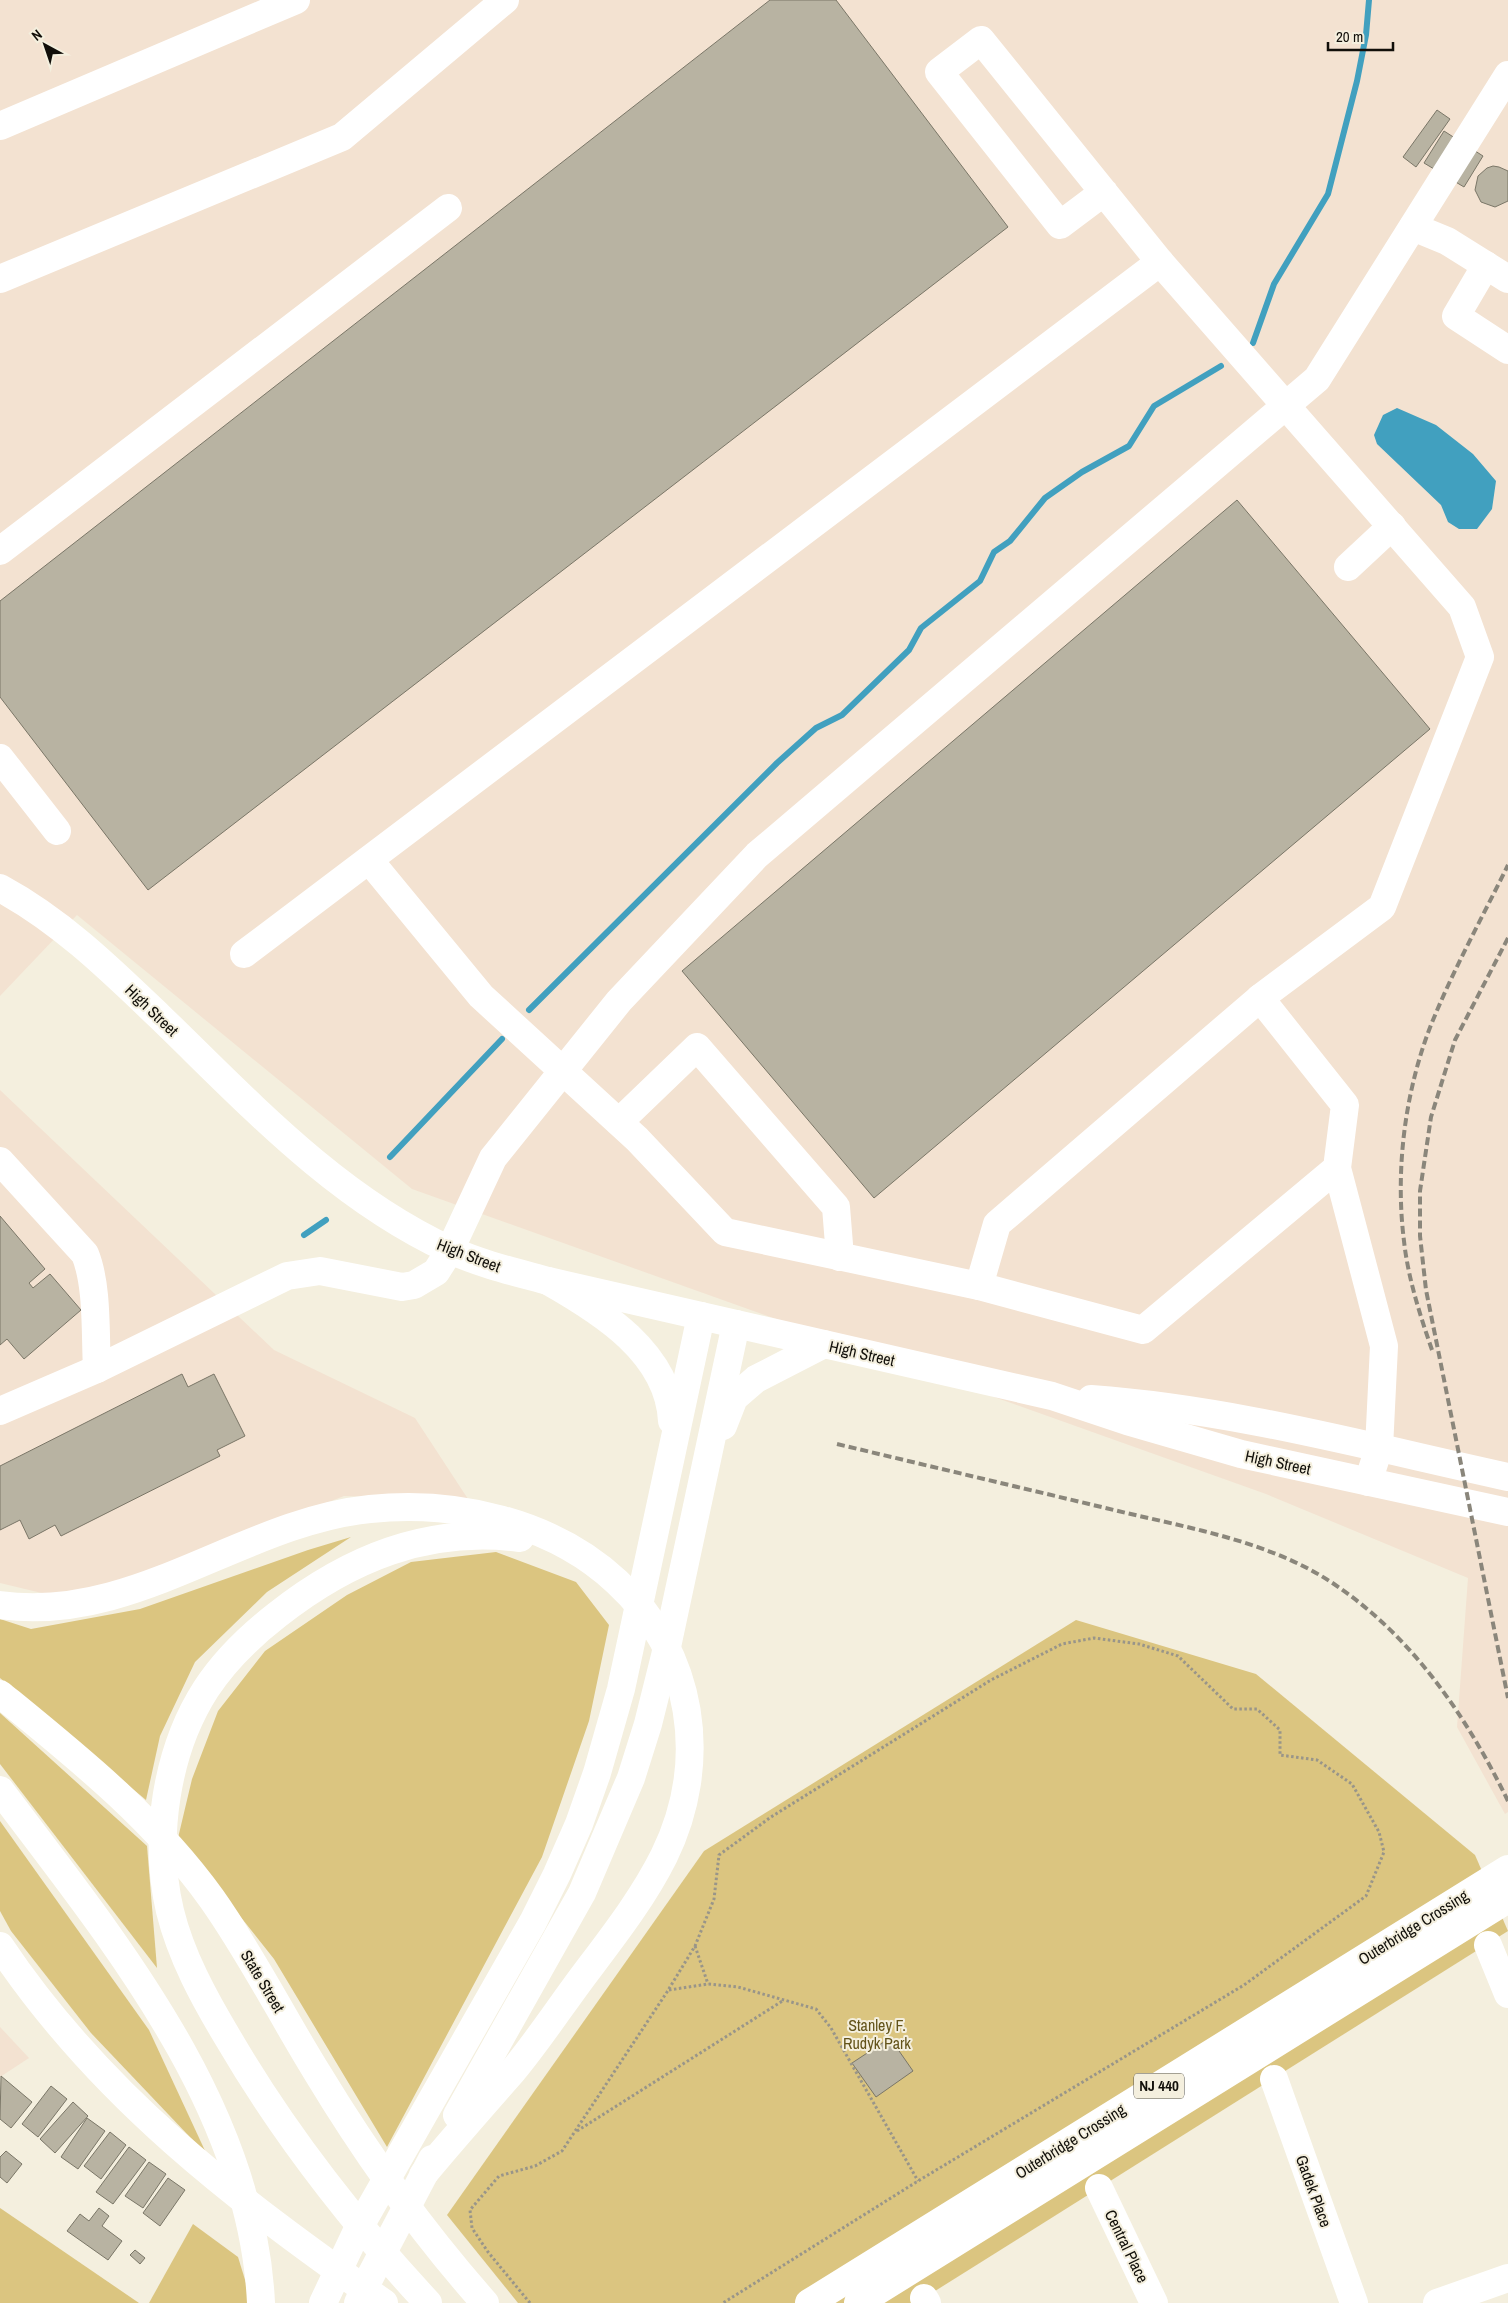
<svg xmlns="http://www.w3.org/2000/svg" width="1508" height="2303" viewBox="0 0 1508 2303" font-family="'Archivo Narrow',sans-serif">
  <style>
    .industrial { fill: #f3e2d1 }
    .green { fill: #dbc580 }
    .water { fill: #41a0bf }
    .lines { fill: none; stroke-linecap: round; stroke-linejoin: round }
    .stream { stroke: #41a0bf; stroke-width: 6 }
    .building { fill: #b8b3a2; stroke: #7a7667 }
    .path { stroke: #999589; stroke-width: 3; stroke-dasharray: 2.5 2.5; stroke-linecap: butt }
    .minor { stroke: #fff; stroke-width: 28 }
    .highway { stroke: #fff; stroke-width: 28 }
    .rail { stroke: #8a867b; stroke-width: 4; stroke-dasharray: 8 4; stroke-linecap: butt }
    .labels { text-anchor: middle; stroke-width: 4; stroke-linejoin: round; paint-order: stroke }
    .shield { fill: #f4efde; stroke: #55524a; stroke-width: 1 }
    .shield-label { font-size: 15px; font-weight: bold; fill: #110f0a }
    .street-label { font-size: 16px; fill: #110f0a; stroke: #f4efde }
    .park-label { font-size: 16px; fill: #63531a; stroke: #f4efde }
  </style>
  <rect width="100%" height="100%" fill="#f4efde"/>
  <g class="industrial">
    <polygon points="0,0 1508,0 1508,1812 1505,1814 1457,1727 1468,1578 1266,1494 412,1189 77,915 0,996"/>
    <polygon points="0,1090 274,1350 415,1418 468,1499 344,1496 75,1601 0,1583"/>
    <polygon points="0,2027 29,2058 0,2077"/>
  </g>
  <g class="green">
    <polygon points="351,1537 267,1592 195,1662 160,1736 146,1800 0,1678 0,1619 31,1629 140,1609 308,1550"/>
    <polygon points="496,1552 576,1582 609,1625 589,1721 542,1857 387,2147 274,1959 178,1838 192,1779 218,1711 265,1651 347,1595 411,1562"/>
    <polygon points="1076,1620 1256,1674 1475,1855 1508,1931 916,2303 518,2303 447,2215 704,1851"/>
    <polygon points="0,1713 147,1846 157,1968 0,1764"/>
    <polygon points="0,1821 149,2030 207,2155 91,2033 11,1931 0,1911"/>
    <polygon points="0,2208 3,2210 139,2303 0,2303"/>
    <polygon points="193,2224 238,2257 250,2296 248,2303 149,2303"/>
  </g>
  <polygon class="water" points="1397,408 1436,425 1473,454 1496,481 1492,509 1477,529 1459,529 1448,522 1441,505 1377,444 1374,435 1383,415"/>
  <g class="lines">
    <g class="stream">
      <polyline points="1253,343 1274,284 1328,194 1357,81 1366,35 1369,0"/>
      <polyline points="529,1010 777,763 816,728 842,715 909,650 921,628 980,581 994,552 1010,541 1045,498 1082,472 1129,446 1154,406 1221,366"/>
      <polyline points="390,1157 502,1039"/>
      <polyline points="304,1235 326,1220"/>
    </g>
  </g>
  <g class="building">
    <polygon points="770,0 836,0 1008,227 148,890 0,697 0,601"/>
    <polygon points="1437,110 1450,119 1416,167 1403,157"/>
    <polygon points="1444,131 1483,156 1464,187 1424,163"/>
    <polygon points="1493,166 1499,167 1508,171 1508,201 1495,207 1481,202 1475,190 1478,176 1487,168"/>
    <polygon points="1237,500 1430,729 874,1198 682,971"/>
    <polygon points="0,1216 45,1269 29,1283 33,1288 50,1274 81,1310 24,1359 7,1339 0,1345"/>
    <polygon points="182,1374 188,1387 214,1374 245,1436 217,1450 220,1456 61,1536 55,1525 29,1539 20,1520 0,1530 0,1466"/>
    <polygon points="890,2038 913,2071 876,2097 852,2063"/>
    <polygon points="1,2076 32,2102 11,2128 0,2119"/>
    <polygon points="51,2086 67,2099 38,2137 22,2124"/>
    <polygon points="73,2102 88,2116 55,2153 40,2139"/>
    <polygon points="87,2118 105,2131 78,2169 61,2157"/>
    <polygon points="110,2132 126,2145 101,2179 84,2166"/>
    <polygon points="129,2147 146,2160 113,2204 96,2192"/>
    <polygon points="6,2151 22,2164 7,2183 0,2177 0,2157"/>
    <polygon points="149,2162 166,2174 143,2208 125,2196"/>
    <polygon points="168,2178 185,2190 160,2226 143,2213"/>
    <polygon points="99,2208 109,2216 102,2226 122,2241 108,2260 67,2231 80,2214 89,2221"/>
    <polygon points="135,2250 145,2258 140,2264 130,2255"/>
  </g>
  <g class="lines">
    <g class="path">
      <polyline points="695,1946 708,1984"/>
      <polyline points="669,1990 708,1984 738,1987 816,2009 831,2028 918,2181"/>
      <polyline points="577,2131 784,2000"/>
      <polyline points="530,2303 488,2252 472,2228 470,2210 499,2176 535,2166 562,2151 667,1992 695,1946 714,1899 719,1855 771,1817 991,1680 1062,1644 1094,1638 1139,1644 1178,1656 1233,1709 1257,1709 1280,1730 1280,1755 1317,1760 1352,1784 1379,1832 1384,1852 1366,1896 1244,1985 918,2181 723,2303"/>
    </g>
    <g class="minor">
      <polyline points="0,126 296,0"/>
      <polyline points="1104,192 1060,225 939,72 981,40 1160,262 1462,607 1480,657 1382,907 1260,998"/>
      <polyline points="1413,227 1447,241 1508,279"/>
      <polyline points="1486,265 1456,316 1508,350"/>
      <polyline points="0,279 342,137 505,0"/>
      <polyline points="0,551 448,208"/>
      <polyline points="1348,567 1392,526"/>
      <polyline points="0,758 57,831"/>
      <polyline points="369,860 481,996 637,1139 725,1232 979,1286"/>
      <path d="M0,888C61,921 110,969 159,1016C249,1103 335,1197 450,1250C481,1264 515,1272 548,1281L1052,1396L1127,1421L1241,1454L1508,1512"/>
      <polyline points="244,954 1160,262"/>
      <polyline points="619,1122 697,1047 836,1207 840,1257"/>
      <path d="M0,1161L85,1254C98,1286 95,1334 97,1369"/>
      <polyline points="1337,1168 1143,1330 979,1286 997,1224 1260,998 1345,1105 1337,1168 1384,1346 1379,1448 1368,1482"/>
      <path d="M1091,1399C1232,1409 1370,1447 1508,1477"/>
      <polyline points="0,1411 97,1369 287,1276 320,1271 402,1287 414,1285 436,1272 450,1250 493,1158 619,1001 757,855 1317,379 1508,75"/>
      <path d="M0,1694C76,1756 154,1818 212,1899C251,1954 282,2016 318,2074C367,2155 422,2232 485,2303"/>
      <polyline points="1488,1945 1508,1994"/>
      <path d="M0,1946C101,2097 237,2200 384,2303"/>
      <polyline points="1274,2079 1354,2303"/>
      <polyline points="1099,2188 1154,2303"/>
      <polyline points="924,2298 927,2303"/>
      <polyline points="1437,2303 1508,2278"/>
    </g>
    <g class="highway">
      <path d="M548,1281C601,1311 669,1353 672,1421"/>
      <polyline points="723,1426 734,1398 756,1379 824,1344"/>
      <path d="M0,1605C134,1624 242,1522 370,1509C456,1500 553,1522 617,1582C694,1653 710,1762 664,1856C642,1900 611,1939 581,1979C558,2010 537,2042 512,2072C482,2106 452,2140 423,2175"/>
      <path d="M0,1790C113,1940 252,2107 261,2303"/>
      <polyline points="457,2115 582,1893 631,1778 648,1724 665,1656 736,1324"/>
      <polyline points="323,2303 356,2233 533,1922 557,1874 579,1824 597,1773 621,1689 701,1316"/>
      <polyline points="358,2303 370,2277 432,2159"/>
      <path d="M428,2303C352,2221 284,2134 228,2038C204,1998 181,1956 170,1911C153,1839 166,1751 206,1689C225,1660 250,1636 277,1615C348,1559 427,1526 520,1538"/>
      <polyline points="809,2303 1508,1869"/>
      <polyline points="858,2303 1508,1899"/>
    </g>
    <g class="rail">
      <polyline points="1508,938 1455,1040 1431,1117 1420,1191 1420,1236 1426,1290 1508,1698"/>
      <path d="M1432,1350C1420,1315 1408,1278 1404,1241C1395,1170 1405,1091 1431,1025C1453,970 1482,918 1508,865"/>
      <path d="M837,1444C929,1466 1022,1488 1114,1510C1188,1528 1270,1541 1334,1584C1413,1637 1467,1717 1508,1801"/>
    </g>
  </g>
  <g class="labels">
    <rect class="shield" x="1134" y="2073.5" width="50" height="25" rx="4"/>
    <g class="shield-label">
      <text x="1159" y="2091">NJ 440</text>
    </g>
    <g class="street-label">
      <text transform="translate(152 1010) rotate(44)" y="6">High Street</text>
      <text transform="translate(469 1255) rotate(21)" y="6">High Street</text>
      <text transform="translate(862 1353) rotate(13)" y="6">High Street</text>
      <text transform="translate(1278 1462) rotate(12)" y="6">High Street</text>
      <text transform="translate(1413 1927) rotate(-32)" y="6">Outerbridge Crossing</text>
      <text transform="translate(263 1981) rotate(59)" y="6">State Street</text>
      <text transform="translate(1070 2141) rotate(-32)" y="6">Outerbridge Crossing</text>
      <text transform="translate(1314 2191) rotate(70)" y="6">Gadek Place</text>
      <text transform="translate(1127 2246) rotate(64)" y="6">Central Place</text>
    </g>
    <g class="park-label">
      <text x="877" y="2031">Stanley F.<tspan x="877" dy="18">Rudyk Park</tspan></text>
    </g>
  </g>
  <g transform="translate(45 45) rotate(320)" stroke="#f4efde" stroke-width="4" paint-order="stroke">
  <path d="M0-4L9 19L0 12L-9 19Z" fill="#110f0a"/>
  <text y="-8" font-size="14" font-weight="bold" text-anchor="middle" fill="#110f0a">N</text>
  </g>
  <path d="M1328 42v8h65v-8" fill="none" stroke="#110f0a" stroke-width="2.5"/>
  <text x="1336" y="42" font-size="15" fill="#110f0a" stroke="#f4efde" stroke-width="4" paint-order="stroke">20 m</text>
</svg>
